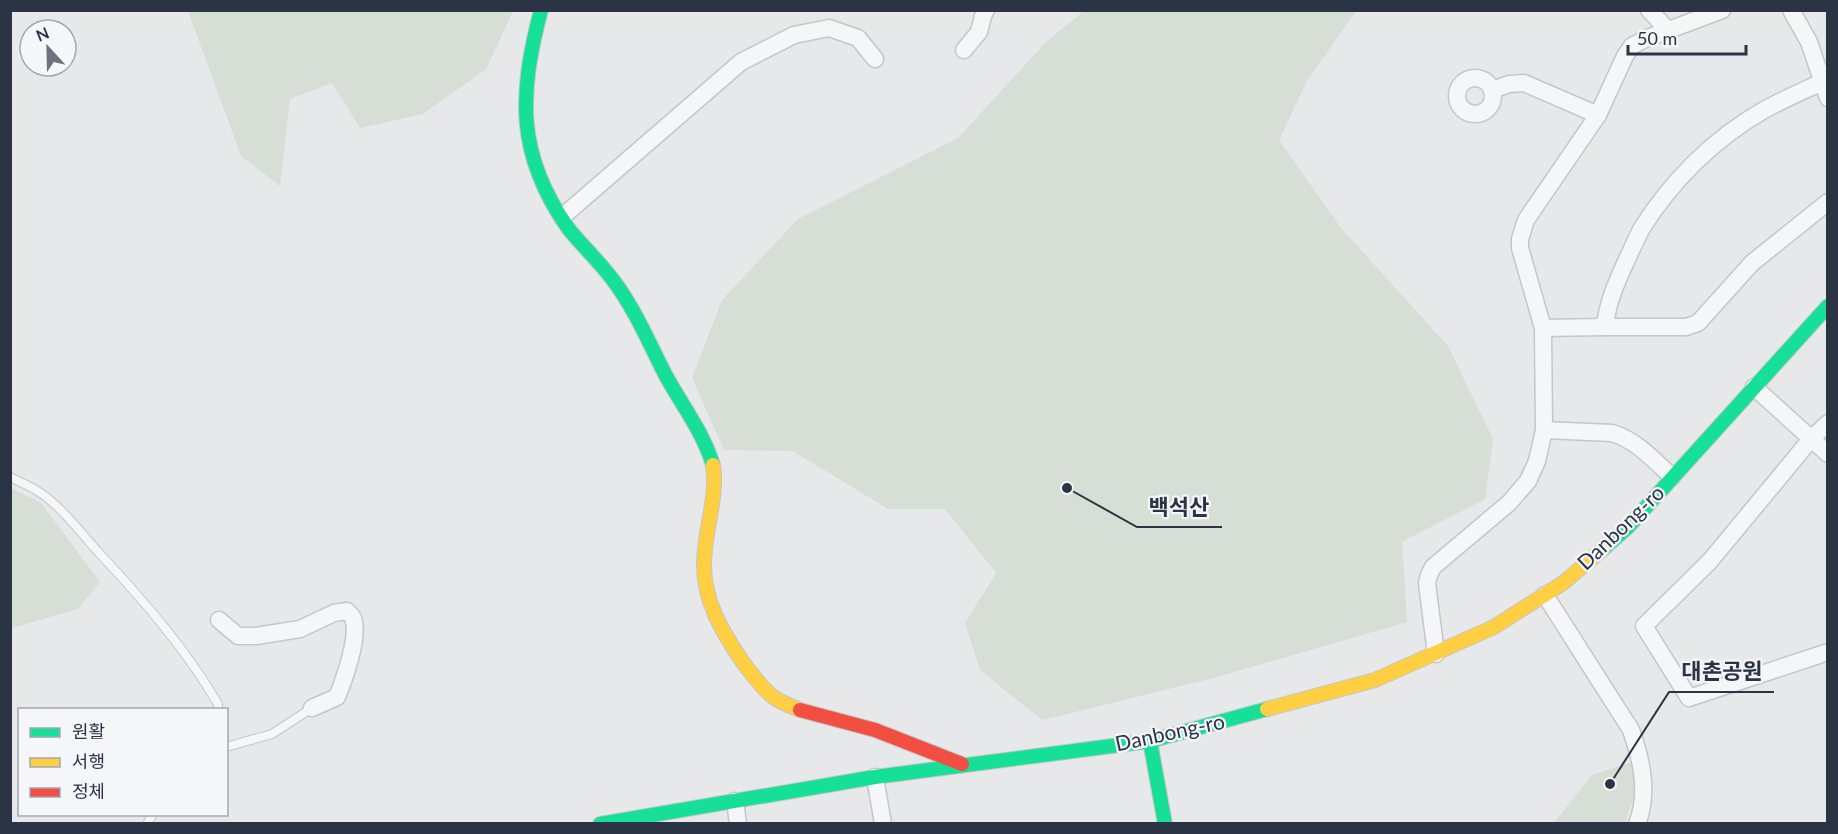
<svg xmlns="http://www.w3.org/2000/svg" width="1838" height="834" viewBox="0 0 1838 834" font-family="Lato,'Noto Sans KR',sans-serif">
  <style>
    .green { fill: #d6ded6 }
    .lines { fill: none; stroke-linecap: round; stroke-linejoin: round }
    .lane-casing { stroke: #c4c6c8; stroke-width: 10 }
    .street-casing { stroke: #c4c6c8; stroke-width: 19 }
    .fast-casing { stroke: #c4c6c8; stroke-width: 16 }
    .slow-casing { stroke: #c4c6c8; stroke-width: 16 }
    .jam-casing { stroke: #c4c6c8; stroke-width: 16 }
    .lane { stroke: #f5f6f7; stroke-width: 8 }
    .street { stroke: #f5f6f7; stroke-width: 16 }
    .fast { stroke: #16e098; stroke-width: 14 }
    .slow { stroke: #ffcf43; stroke-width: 14 }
    .jam { stroke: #f24e42; stroke-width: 14 }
    .labels { text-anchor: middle; stroke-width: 4.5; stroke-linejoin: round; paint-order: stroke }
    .street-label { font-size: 21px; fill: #2b3445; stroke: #f4f6f9 }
    .leader { fill: none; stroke: #2b3445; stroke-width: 2 }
    .callout-dot { fill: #2b3445; stroke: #f4f6f9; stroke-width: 2 }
    .callout-label { font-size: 22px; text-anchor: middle; font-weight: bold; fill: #2b3445; stroke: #f4f6f9; stroke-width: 4.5; stroke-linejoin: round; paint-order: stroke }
  </style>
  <rect width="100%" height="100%" fill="#e6e8ea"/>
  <g class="green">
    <polygon points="1085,10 1356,11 1307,81 1279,140 1341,228 1448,346 1493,439 1485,499 1402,542 1407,622 1210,679 1042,720 980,670 965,623 996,573 945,509 888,509 793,451 724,450 692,378 722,300 798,219 958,138 1046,42"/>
    <polygon points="188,11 513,11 486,69 423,114 360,128 332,83 290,99 280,186 241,156"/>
    <polygon points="11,488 41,503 100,582 78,609 15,627 11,630"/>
    <polygon points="1634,761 1635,794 1625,823 1553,824 1592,775"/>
  </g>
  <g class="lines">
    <defs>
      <g id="lane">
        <path d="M10,477C20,482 30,486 39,492C61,506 82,534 100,554C144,601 185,648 218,704V710"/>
        <polyline points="226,747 272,734 312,708"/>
        <polyline points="147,824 153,814"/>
      </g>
      <g id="street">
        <polyline points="1649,10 1668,30"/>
        <polyline points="1791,10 1809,42 1828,98"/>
        <polyline points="964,50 979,32 983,16 986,10"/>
        <circle cx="1475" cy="96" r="18"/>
        <polyline points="1492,90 1509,84 1524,83 1598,115"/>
        <polyline points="562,217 741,62 794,35 829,28 858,38 875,59"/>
        <path d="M1605,327C1607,302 1618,279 1628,257C1633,247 1637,237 1642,228C1672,180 1715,138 1764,110C1782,100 1803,91 1822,82"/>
        <polyline points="1543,328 1605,327 1686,327 1698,323 1752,263 1828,202"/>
        <polyline points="1754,387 1828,454"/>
        <polyline points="1828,423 1811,439 1710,561 1644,626 1689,698 1828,652"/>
        <path d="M1544,430L1612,433C1636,440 1654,460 1672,477"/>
        <path d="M1545,595L1631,730C1642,761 1649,793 1637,824"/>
        <path d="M219,620L238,636H256L300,629L334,613L347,611C348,612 353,617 353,618C360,636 344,680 337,697L312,708"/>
        <polyline points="1436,654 1427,583 1429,575 1433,567 1509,503 1528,481 1537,461 1544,430 1543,328 1520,248 1520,239 1526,220 1598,115 1625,56 1632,46 1645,39 1722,10"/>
        <polyline points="875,777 883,824"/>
        <polyline points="735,801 738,824"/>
      </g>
      <g id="fast">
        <path d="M541,10C519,94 516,154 568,228C582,246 599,261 613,280C635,309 649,343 666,376C682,405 703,432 713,465"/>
        <polyline points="1603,549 1628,527 1828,306"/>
        <polyline points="1150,741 1165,824"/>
        <polyline points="600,824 875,777 1150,741 1267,709"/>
      </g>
      <g id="slow">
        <path d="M713,465C718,498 704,531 704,565C704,602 722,631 742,661C751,673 760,686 772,696C780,702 790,706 800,710"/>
        <polyline points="1267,709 1375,680 1494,627 1563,583 1603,549"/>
      </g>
      <polyline id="jam" points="800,710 875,730 962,764"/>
    </defs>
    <use href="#lane" class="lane-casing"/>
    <use href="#street" class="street-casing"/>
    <use href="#fast" class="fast-casing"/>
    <use href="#slow" class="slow-casing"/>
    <use href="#jam" class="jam-casing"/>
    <use href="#lane" class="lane"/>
    <use href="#street" class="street"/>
    <use href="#fast" class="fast"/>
    <use href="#slow" class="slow"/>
    <use href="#jam" class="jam"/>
  </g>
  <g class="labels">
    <g class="street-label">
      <text transform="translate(1621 528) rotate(-44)" y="7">Danbong-ro</text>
      <text transform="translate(1170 733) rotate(-12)" y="7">Danbong-ro</text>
    </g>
  </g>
  <path class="leader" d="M1067 488L1137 527H1222M1610 784L1669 692H1774"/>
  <g class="callout-dot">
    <circle cx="1067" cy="488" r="6"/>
    <circle cx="1610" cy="784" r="6"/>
  </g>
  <g class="callout-label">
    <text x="1179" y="515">백석산</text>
    <text x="1722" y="679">대촌공원</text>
  </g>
  <rect width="1838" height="834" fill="none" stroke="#2b3445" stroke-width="24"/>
  <rect x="18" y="708" width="210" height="108" fill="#f4f6f9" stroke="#a4a8b1" stroke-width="1.5"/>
  <rect x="30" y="728" width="30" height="9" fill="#16e098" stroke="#a4a8b1" stroke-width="1.5"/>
  <text x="72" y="738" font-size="18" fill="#2b3445">원활</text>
  <rect x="30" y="758" width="30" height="9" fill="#ffcf43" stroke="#a4a8b1" stroke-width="1.5"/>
  <text x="72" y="768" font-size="18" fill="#2b3445">서행</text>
  <rect x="30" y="788" width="30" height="9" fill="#f24e42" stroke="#a4a8b1" stroke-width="1.5"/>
  <text x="72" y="798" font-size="18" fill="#2b3445">정체</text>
  <g transform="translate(48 48) rotate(338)"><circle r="28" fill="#f4f6f9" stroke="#a4a8b1" stroke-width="1.5"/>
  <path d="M0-4.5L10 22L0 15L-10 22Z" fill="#6c737f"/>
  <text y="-9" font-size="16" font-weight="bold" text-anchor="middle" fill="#2b3445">N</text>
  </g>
  <path d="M1628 45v9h118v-9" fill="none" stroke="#2b3445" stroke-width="3"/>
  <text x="1637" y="45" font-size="18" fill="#2b3445" stroke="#f4f6f9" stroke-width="4.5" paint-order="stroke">50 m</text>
</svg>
